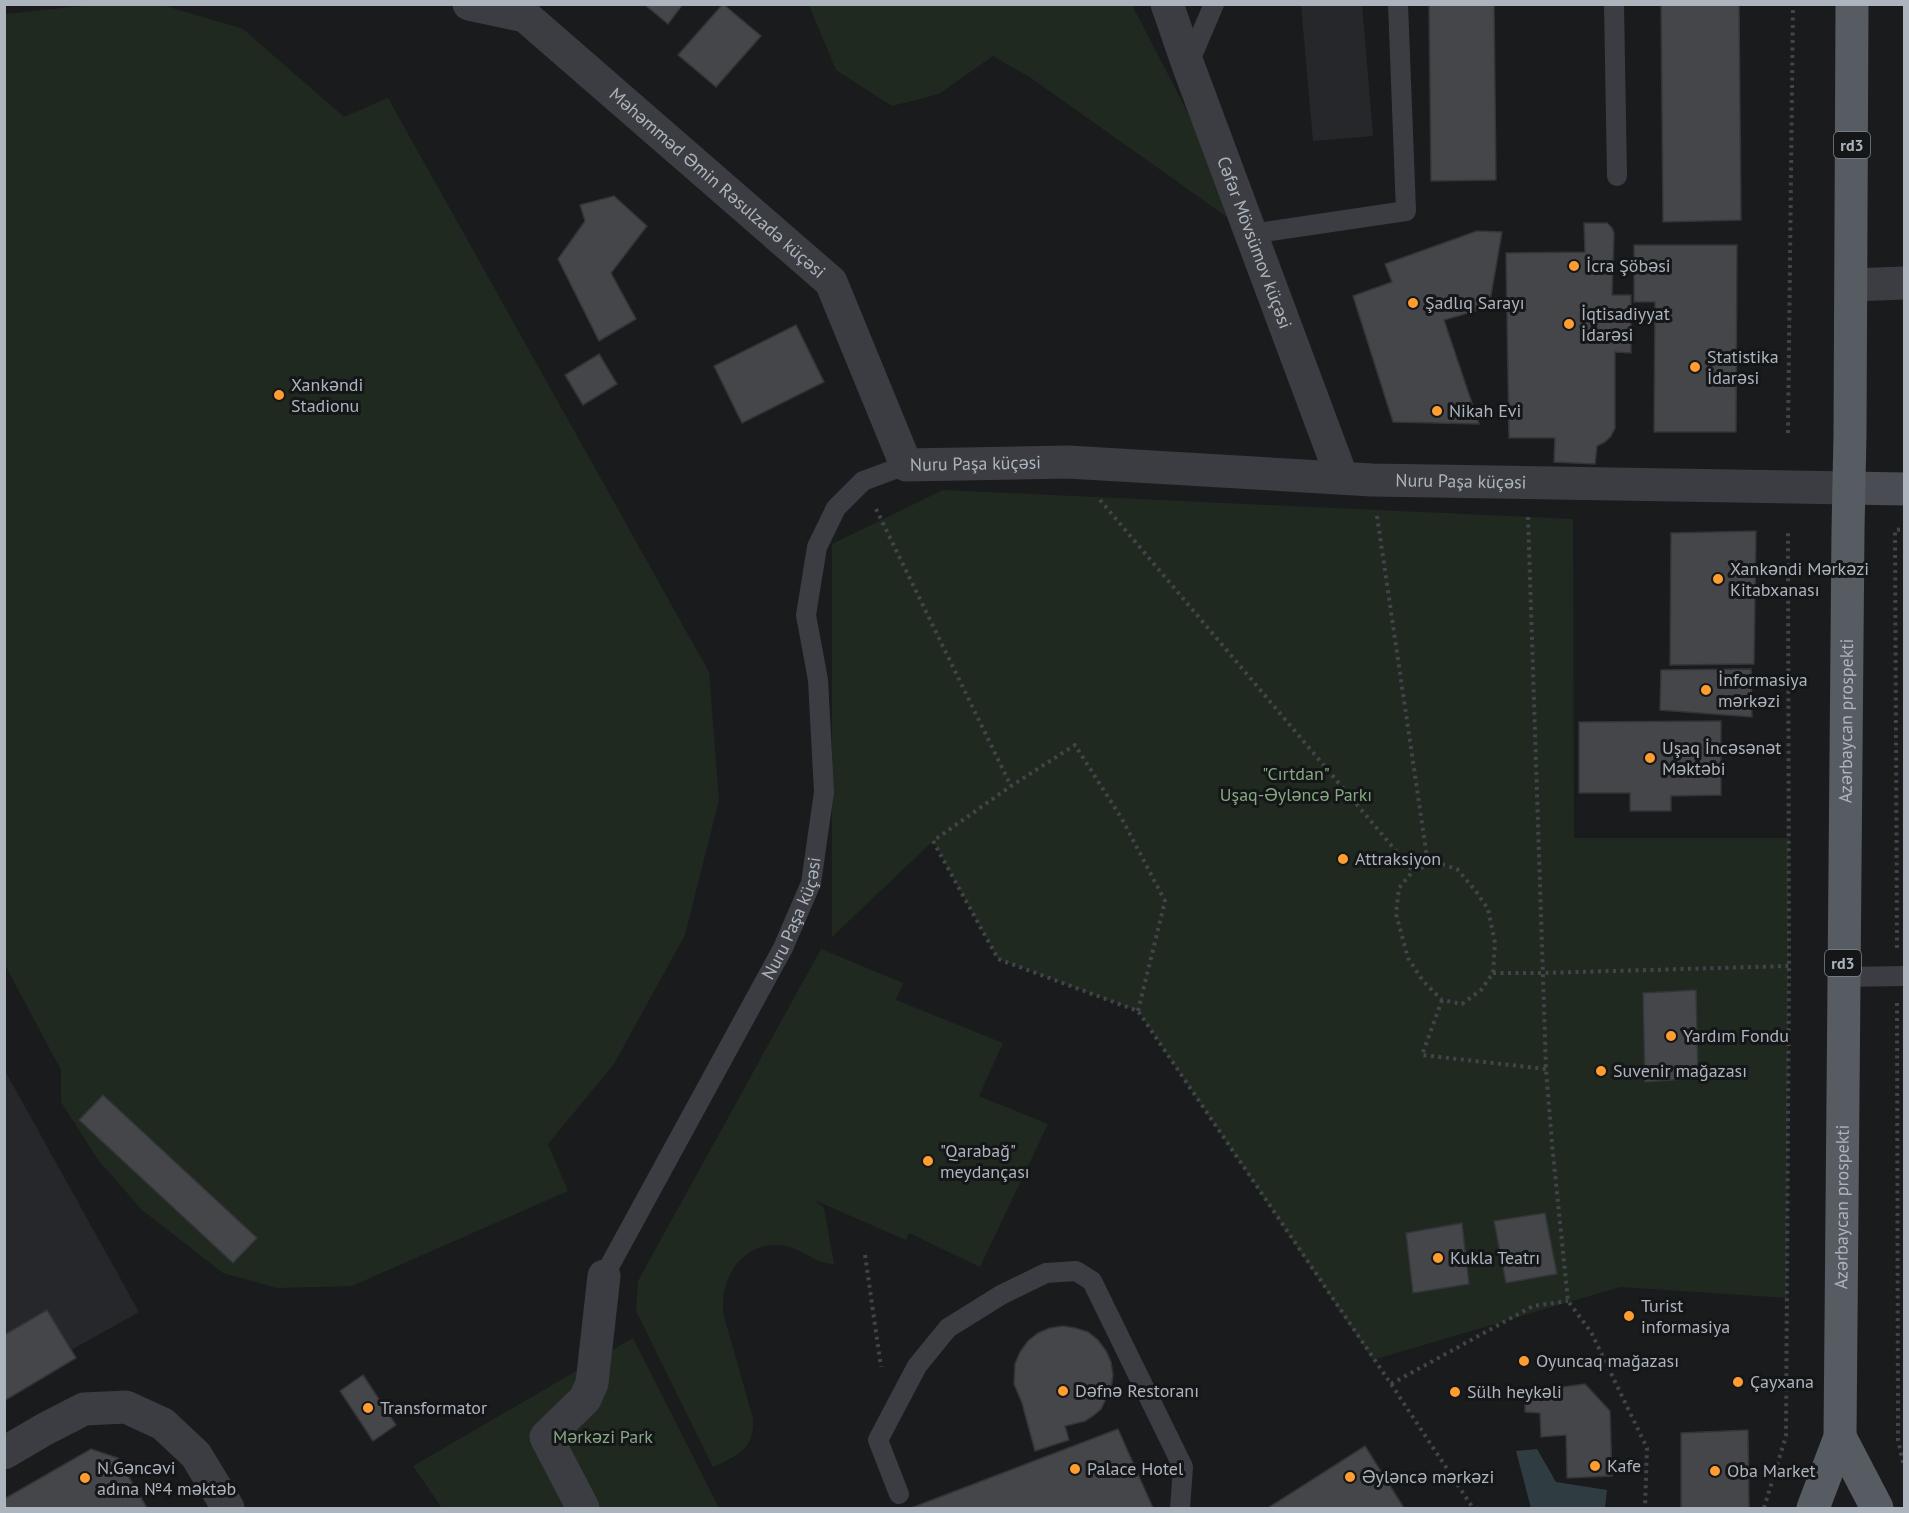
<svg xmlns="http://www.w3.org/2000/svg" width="1909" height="1513" viewBox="0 0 1909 1513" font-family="'PT Sans',sans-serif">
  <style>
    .built { fill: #26272a }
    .green { fill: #202920 }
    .water { fill: #2f3d43 }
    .building { fill: #44464a; stroke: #343539; stroke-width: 1.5 }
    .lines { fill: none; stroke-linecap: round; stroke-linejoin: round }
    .path { stroke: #41454a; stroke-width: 4; stroke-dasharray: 3 4.5; stroke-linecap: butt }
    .lane { stroke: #3b3d43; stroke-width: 20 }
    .street { stroke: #3b3d43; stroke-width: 33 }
    .secondary { stroke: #494d53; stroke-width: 33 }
    .primary { stroke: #575b62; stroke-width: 33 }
    .poi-dot { fill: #ff9d31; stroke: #151618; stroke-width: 2 }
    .labels { text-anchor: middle; stroke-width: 6; stroke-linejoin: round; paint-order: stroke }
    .shield { fill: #151618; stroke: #7f858c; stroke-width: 1.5 }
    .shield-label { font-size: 16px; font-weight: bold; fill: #acb4bd }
    .street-label { font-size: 18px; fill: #acb4bd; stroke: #151618 }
    .poi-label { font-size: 18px; fill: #acb4bd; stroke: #151618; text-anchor: start }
    .park-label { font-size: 18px; fill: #85a982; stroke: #151618 }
  </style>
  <rect width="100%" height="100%" fill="#1a1b1d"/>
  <g class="built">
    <polygon points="1301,5 1362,5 1373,136 1313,141"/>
    <polygon points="4,1069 139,1312 5,1387 4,1387"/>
  </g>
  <g class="green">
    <polygon points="91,5 162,5 243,29 344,117 388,98 709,672 719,800 685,935 614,1064 548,1144 568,1191 352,1286 277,1288 223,1273 142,1210 99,1161 61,1102 61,1070 5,965 5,14"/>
    <polygon points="809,5 1132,5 1251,234 1031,78 993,56 939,94 892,106 836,70"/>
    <polygon points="943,490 1573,519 1574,838 1789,838 1787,1298 1620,1287 1373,1360 1138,1011 998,959 933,841 832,937 832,544"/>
    <path d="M821,949L903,983L896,1000L1003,1043L979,1096L1048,1124L980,1267L909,1233L906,1240L814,1200L824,1208L834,1264C814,1264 800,1246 779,1245C744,1243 721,1275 723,1309C724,1320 729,1333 732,1344C739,1369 746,1394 753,1419C754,1450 738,1455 713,1467L636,1311L638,1281Z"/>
    <polygon points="633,1338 719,1508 442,1508 413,1466"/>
  </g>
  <polygon class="water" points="1537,1449 1556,1482 1607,1490 1605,1508 1531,1508 1516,1451"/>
  <g class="building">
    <polygon points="644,4 683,4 668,24"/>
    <polygon points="723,4 761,36 716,87 678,55"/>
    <polygon points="1429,4 1494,4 1496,180 1431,181"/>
    <polygon points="1661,4 1739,4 1741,220 1663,222"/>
    <polygon points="614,196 647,226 611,273 636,319 599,341 558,259 585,221 580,205"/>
    <polygon points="1584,223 1607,223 1612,228 1614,233 1612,295 1631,295 1631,353 1615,352 1615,428 1611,436 1605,442 1597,446 1595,464 1554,462 1555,438 1509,438 1506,253 1585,252"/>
    <polygon points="1477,231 1502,232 1489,307 1444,320 1479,424 1393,422 1353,296 1392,282 1385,264"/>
    <polygon points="1634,245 1737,245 1736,432 1654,432 1655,302 1634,302"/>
    <polygon points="796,325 824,382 742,423 714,366"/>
    <polygon points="599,354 617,384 583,405 565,375"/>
    <polygon points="1756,531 1754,664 1670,665 1671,533"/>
    <polygon points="1751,669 1752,717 1660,710 1661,670"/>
    <polygon points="1721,721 1721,795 1671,796 1671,811 1630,811 1630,793 1579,793 1579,722"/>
    <polygon points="1696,990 1698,1078 1645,1082 1643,993"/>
    <polygon points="103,1095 257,1238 233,1263 79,1120"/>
    <polygon points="1545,1213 1557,1274 1506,1283 1494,1221"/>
    <polygon points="1462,1223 1469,1284 1413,1293 1406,1233"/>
    <polygon points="47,1310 76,1358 4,1401 4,1335"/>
    <polygon points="1063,1326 1075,1328 1088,1332 1098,1340 1106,1351 1111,1362 1113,1375 1111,1388 1101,1409 1093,1416 1085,1421 1065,1426 1069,1440 1035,1451 1022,1403 1014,1384 1015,1364 1020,1352 1028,1341 1038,1333 1050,1328"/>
    <polygon points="363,1375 396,1425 373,1441 340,1391"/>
    <polygon points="1585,1384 1610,1411 1612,1476 1567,1478 1566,1435 1541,1437 1540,1413 1525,1412 1525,1392"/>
    <polygon points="1118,1429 1153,1508 911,1508"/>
    <polygon points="1748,1430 1749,1508 1681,1508 1681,1433"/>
    <polygon points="1365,1446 1404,1508 1268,1508"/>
    <polygon points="91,1449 118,1458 147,1508 4,1508 4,1499"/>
  </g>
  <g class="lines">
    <g class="path">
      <polyline points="1788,433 1793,4"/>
      <polyline points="1100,500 1413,871"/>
      <polyline points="876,509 1011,786"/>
      <polyline points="1377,516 1428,864"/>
      <polyline points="1528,517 1546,1069 1552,1144 1568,1301 1591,1332 1647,1448 1645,1508"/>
      <polygon points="1435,862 1457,869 1475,890 1488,909 1495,943 1493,973 1481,990 1462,1004 1442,1000 1423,981 1408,958 1396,914 1399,888 1413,871"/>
      <polyline points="1897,948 1895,530 1904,529"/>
      <polyline points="1493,973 1542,973 1789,966"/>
      <polyline points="1442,1000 1422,1055 1546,1069"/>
      <polyline points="1897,1003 1898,1440 1904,1467"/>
      <polyline points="1138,1011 1165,901 1122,819 1075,745 1011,786 933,841 998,959 1138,1011 1391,1384 1473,1508"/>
      <polyline points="865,1255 881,1367"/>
      <polyline points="1391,1384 1533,1306 1568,1301"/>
      <polyline points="1764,1508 1786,1436 1789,966 1788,531"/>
    </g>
    <g class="lane">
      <polyline points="1614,4 1617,176"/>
      <polyline points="1188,65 1214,4"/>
      <polyline points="1251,234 1406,211 1398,4"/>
      <polyline points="1843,977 1904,976"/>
      <path id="s1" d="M604,1276L783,948L811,883L824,792L818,680L806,615L817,547L836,508L863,481L906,465"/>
      <polyline points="899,1494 878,1440 917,1366 948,1328 1001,1295 1046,1273 1076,1271 1092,1281 1183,1467 1180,1508"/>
    </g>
    <g class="street">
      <path id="s2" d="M469,4L525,16L831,282L906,465L1068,462L1372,480L1849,488"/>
      <path id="s3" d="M1167,4L1188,65L1342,478"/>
      <polyline points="1852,285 1904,283"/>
      <polyline points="4,1453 45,1429 84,1409 126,1407 163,1424 196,1455 228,1508"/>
      <polyline points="583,1508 546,1437 585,1399 592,1383 604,1276"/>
    </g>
    <polyline class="secondary" points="1849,488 1904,489"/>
    <g class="primary">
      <polyline points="1840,1437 1877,1508"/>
      <path id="s4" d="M1813,1508L1840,1437L1848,530L1850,434L1852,4"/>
    </g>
  </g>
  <g class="poi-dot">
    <circle cx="1574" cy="266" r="6"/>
    <circle cx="1413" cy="303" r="6"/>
    <circle cx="1569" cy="324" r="6"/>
    <circle cx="1695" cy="367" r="6"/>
    <circle cx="279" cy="395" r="6"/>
    <circle cx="1437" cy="411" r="6"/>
    <circle cx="1718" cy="579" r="6"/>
    <circle cx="1706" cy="690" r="6"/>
    <circle cx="1650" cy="758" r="6"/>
    <circle cx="1343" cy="859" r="6"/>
    <circle cx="1671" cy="1036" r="6"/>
    <circle cx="1601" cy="1071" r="6"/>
    <circle cx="928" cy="1161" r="6"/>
    <circle cx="1438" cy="1258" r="6"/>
    <circle cx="1629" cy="1316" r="6"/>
    <circle cx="1524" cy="1361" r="6"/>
    <circle cx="1738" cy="1382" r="6"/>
    <circle cx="1063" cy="1391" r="6"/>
    <circle cx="1455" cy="1392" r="6"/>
    <circle cx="368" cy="1408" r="6"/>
    <circle cx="1595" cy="1466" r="6"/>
    <circle cx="1075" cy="1469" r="6"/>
    <circle cx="1715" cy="1471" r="6"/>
    <circle cx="1350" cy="1477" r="6"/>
    <circle cx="85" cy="1478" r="6"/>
  </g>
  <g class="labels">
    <g class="shield">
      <rect x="1834" y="132" width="36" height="26" rx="4.5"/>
      <rect x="1825" y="950" width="36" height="26" rx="4.5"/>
    </g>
    <g class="shield-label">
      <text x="1852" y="151">rd3</text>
      <text x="1843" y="969">rd3</text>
    </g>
    <g class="street-label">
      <text dy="6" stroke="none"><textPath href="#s2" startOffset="312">Məhəmməd Əmin Rəsulzadə küçəsi</textPath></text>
      <text dy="6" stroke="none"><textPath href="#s3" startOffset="254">Cəfər Mövsümov küçəsi</textPath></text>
      <text dy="6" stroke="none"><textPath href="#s2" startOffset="730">Nuru Paşa küçəsi</textPath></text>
      <text dy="6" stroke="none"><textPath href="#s2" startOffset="1216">Nuru Paşa küçəsi</textPath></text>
      <text dy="6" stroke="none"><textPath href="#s4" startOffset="792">Azərbaycan prospekti</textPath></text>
      <text dy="6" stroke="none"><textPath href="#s1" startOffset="405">Nuru Paşa küçəsi</textPath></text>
      <text dy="6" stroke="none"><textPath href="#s4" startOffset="306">Azərbaycan prospekti</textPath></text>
    </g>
    <g class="poi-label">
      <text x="1586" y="272">İcra Şöbəsi</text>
      <text x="1425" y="309">Şadlıq Sarayı</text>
      <text x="1581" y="320">İqtisadiyyat<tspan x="1581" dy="21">İdarəsi</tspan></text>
      <text x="1707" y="363">Statistika<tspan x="1707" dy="21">İdarəsi</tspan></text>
      <text x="291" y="391">Xankəndi<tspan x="291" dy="21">Stadionu</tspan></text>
      <text x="1449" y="417">Nikah Evi</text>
      <text x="1730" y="575">Xankəndi Mərkəzi<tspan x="1730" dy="21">Kitabxanası</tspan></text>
      <text x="1718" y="686">İnformasiya<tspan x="1718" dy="21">mərkəzi</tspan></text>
      <text x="1662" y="754">Uşaq İncəsənət<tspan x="1662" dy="21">Məktəbi</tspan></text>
      <text x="1355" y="865">Attraksiyon</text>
      <text x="1683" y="1042">Yardım Fondu</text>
      <text x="1613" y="1077">Suvenir mağazası</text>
      <text x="940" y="1157">"Qarabağ"<tspan x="940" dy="21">meydançası</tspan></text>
      <text x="1450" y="1264">Kukla Teatrı</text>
      <text x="1641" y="1312">Turist<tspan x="1641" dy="21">informasiya</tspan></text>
      <text x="1536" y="1367">Oyuncaq mağazası</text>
      <text x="1750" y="1388">Çayxana</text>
      <text x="1075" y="1397">Dəfnə Restoranı</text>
      <text x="1467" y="1398">Sülh heykəli</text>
      <text x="380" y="1414">Transformator</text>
      <text x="1607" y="1472">Kafe</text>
      <text x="97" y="1474">N.Gəncəvi<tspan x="97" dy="21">adına №4 məktəb</tspan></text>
      <text x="1087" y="1475">Palace Hotel</text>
      <text x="1727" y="1477">Oba Market</text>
      <text x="1362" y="1483">Əyləncə mərkəzi</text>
    </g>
    <g class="park-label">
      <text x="1296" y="780">"Cırtdan"<tspan x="1296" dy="21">Uşaq-Əyləncə Parkı</tspan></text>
      <text x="603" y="1443">Mərkəzi Park</text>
    </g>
  </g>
  <rect width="1909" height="1513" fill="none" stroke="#acb4bd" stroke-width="12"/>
</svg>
